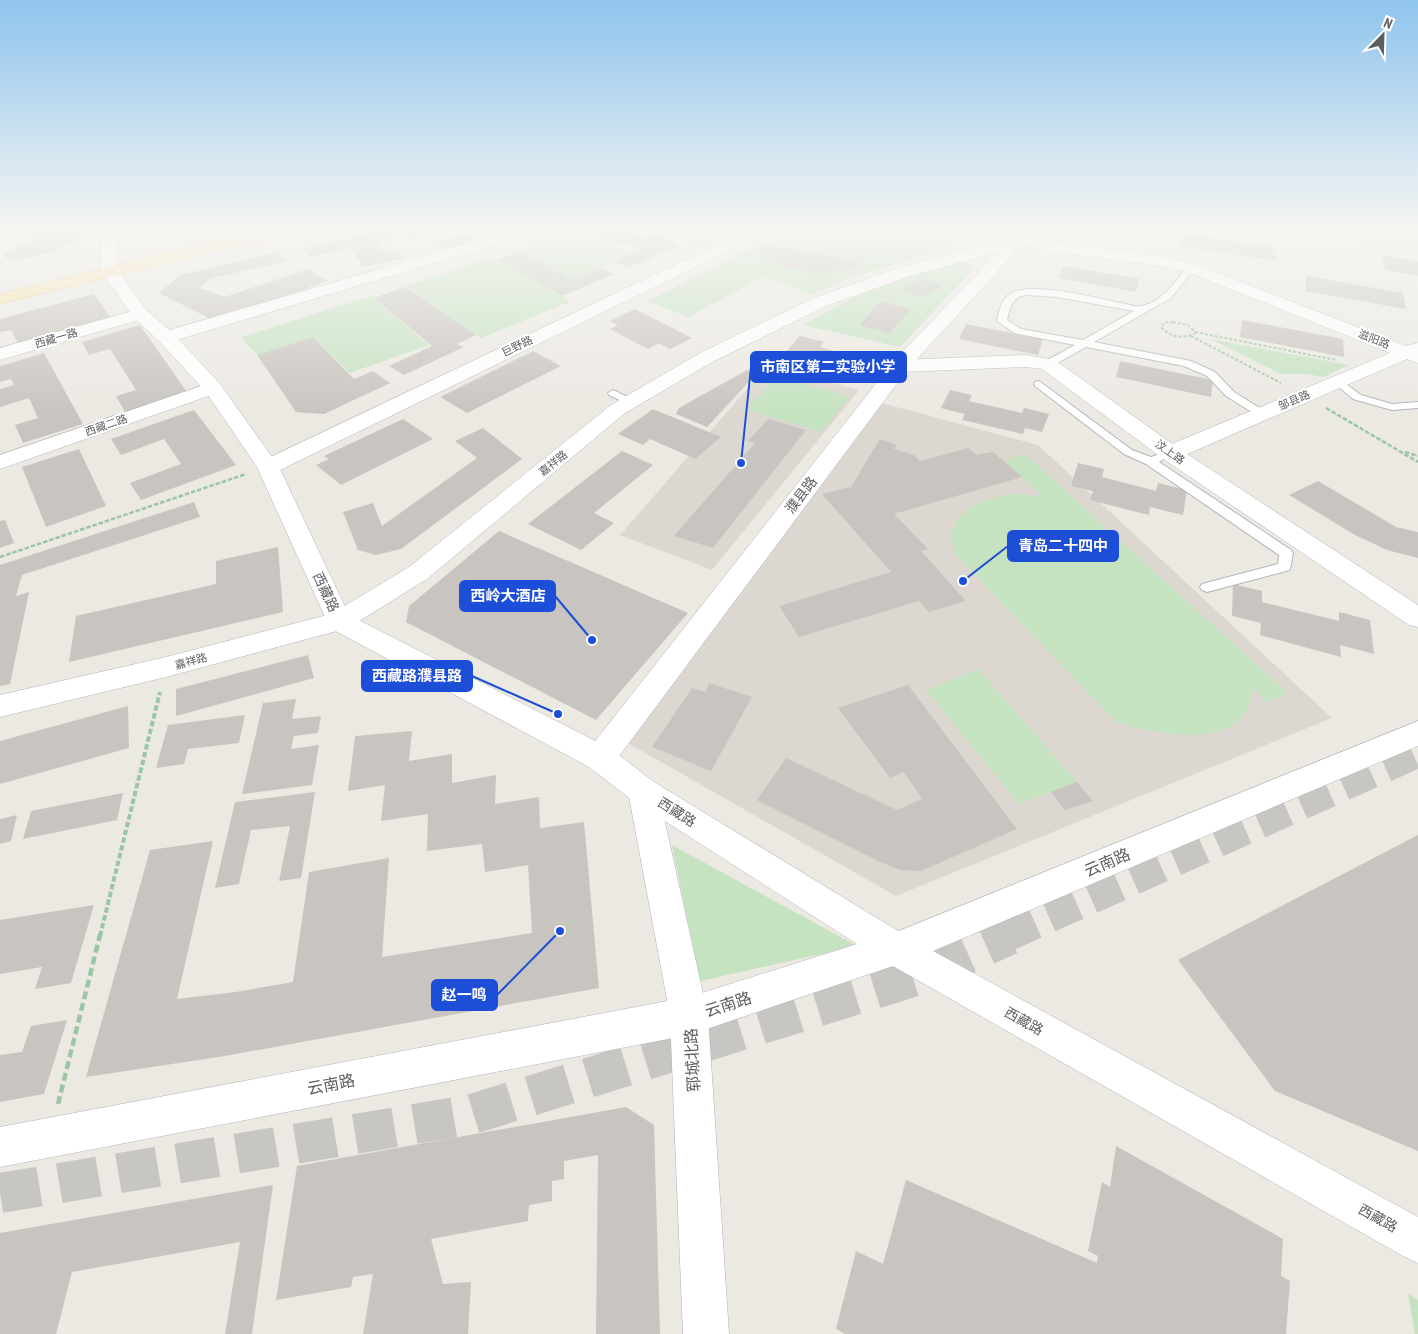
<svg xmlns="http://www.w3.org/2000/svg" width="1418" height="1334" viewBox="0 0 1418 1334" font-family="'PT Sans Narrow','Noto Sans SC',sans-serif">
  <style>
    .education { fill: #dcd8d1 }
    .green { fill: #c5e2c1 }
    .building { fill: #c8c4bf }
    .lines { fill: none; stroke-linecap: round; stroke-linejoin: round }
    .trunk-tunnel-far1 { stroke: #c8c6c3; stroke-width: 31; stroke-dasharray: 31 15; stroke-linecap: butt }
    .trunk-tunnel { stroke: #c8c6c3; stroke-width: 40; stroke-dasharray: 40 20; stroke-linecap: butt }
    .service-casing { stroke: #b0b4b7; stroke-width: 2 }
    .minor-casing { stroke: #b0b4b7; stroke-width: 1 }
    .tertiary-casing { stroke: #b0b4b7; stroke-width: 1 }
    .secondary-casing { stroke: #afb3b7; stroke-width: 1 }
    .primary-casing { stroke: #e5b363; stroke-width: 1 }
    .path-far3 { stroke: #9cc5a4; stroke-width: 2; stroke-dasharray: 3 2; stroke-linecap: butt }
    .path-far2 { stroke: #9cc5a4; stroke-width: 2.5; stroke-dasharray: 4.5 2; stroke-linecap: butt }
    .path-far1 { stroke: #9cc5a4; stroke-width: 4; stroke-dasharray: 5.5 2.5; stroke-linecap: butt }
    .path { stroke: #9cc5a4; stroke-width: 4.5; stroke-dasharray: 8 4; stroke-linecap: butt }
    .service { fill: #fff; fill-rule: evenodd }
    .minor { fill: #fff; fill-rule: evenodd }
    .tertiary { fill: #fff; fill-rule: evenodd }
    .secondary { fill: #fff; fill-rule: evenodd }
    .primary { fill: #f8e4ac; fill-rule: evenodd }
    .labels { text-anchor: middle; stroke-width: 4; stroke-linejoin: round; paint-order: stroke }
    .far-street-label { font-size: 11px; fill: #5b5f62; stroke: #fff }
    .street-label { font-size: 14px; fill: #5b5f62; stroke: #fff }
    .near-street-label { font-size: 16px; fill: #5b5f62; stroke: #fff }
    .leader { fill: none; stroke: #1d4ed8; stroke-width: 2 }
    .callout-dot { fill: #1d4ed8; stroke: #fff; stroke-width: 2 }
    .callout { fill: #1d4ed8; stroke: #1d4ed8; stroke-width: 2 }
    .callout-label { font-size: 15px; text-anchor: middle; font-weight: bold; fill: #fff }
  </style>
  <rect width="100%" height="100%" fill="#ece9e3"/>
  <g class="education">
    <polygon points="767,366 859,390 712,570 620,535"/>
    <polygon points="878,402 1038,445 1332,718 896,896 621,739"/>
  </g>
  <g class="green">
    <polygon points="655,227 736,227 738,229 702,246"/>
    <polygon points="793,227 864,227 943,238 952,247 850,278 810,294 765,276 688,317 648,301"/>
    <polygon points="1258,227 1414,227 1418,229 1418,249"/>
    <polygon points="578,229 632,254 572,280 519,251"/>
    <polygon points="491,257 562,296 570,302 481,338 405,287"/>
    <polygon points="965,261 973,269 900,347 803,325 850,299 907,277"/>
    <polygon points="371,296 429,345 350,373 313,337 257,355 241,337"/>
    <polygon points="1210,339 1349,365 1323,377 1307,374 1281,374"/>
    <polygon points="778,376 850,397 821,432 746,409"/>
    <path d="M1025,454L1288,693L1267,702L1252,688C1247,754 1158,735 1116,722L957,556C955,551 952,546 952,541C948,509 995,493 1021,494C1028,494 1036,497 1044,498L1004,460Z"/>
    <polygon points="978,669 1077,782 1019,804 926,690"/>
    <polygon points="672,845 857,946 700,981"/>
    <polygon points="1408,1294 1418,1300 1418,1334 1415,1334"/>
  </g>
  <g class="building">
    <polygon points="4,227 75,227 80,239 52,252 17,260 5,258 4,254 39,238 27,234 22,236 5,231 11,229"/>
    <polygon points="400,227 455,227 456,231 403,238"/>
    <polygon points="620,228 644,238 654,234 681,245 628,268 614,261 641,250 625,242 616,246 596,237"/>
    <polygon points="386,230 395,241 378,244 384,251 397,248 404,258 363,267 350,248 309,257 303,248"/>
    <polygon points="1182,233 1275,247 1276,261 1181,246"/>
    <polygon points="465,234 474,241 445,249 436,241"/>
    <polygon points="767,244 859,261 853,270 846,268 842,272 832,270 828,275 778,266 780,264 765,261 769,257 758,254"/>
    <polygon points="519,251 572,280 601,268 614,274 562,296 497,260"/>
    <polygon points="279,252 286,261 209,279 200,288 225,297 308,269 327,281 215,321 159,293 180,275"/>
    <polygon points="1382,255 1418,261 1418,276 1385,270"/>
    <polygon points="1063,266 1139,279 1136,292 1059,278"/>
    <polygon points="1306,276 1403,293 1406,309 1306,291"/>
    <polygon points="923,279 942,287 921,297 902,289"/>
    <polygon points="405,287 476,335 457,344 464,347 404,375 389,366 432,346 374,298"/>
    <polygon points="94,294 110,317 18,343 11,330 0,332 0,319"/>
    <polygon points="881,301 911,309 890,333 859,325"/>
    <polygon points="635,309 692,338 670,349 659,343 648,349 610,329 618,325 610,321"/>
    <polygon points="1242,320 1343,339 1344,357 1240,337"/>
    <polygon points="966,324 1043,339 1038,355 959,339"/>
    <polygon points="140,325 189,395 127,415 116,396 136,390 110,349 89,355 82,342"/>
    <polygon points="800,336 824,342 820,347 865,359 847,381 787,365 794,358 783,355"/>
    <polygon points="313,337 354,379 373,371 390,383 324,414 296,412 257,355"/>
    <polygon points="533,351 561,366 467,413 440,397"/>
    <polygon points="44,353 83,424 23,443 15,425 38,418 29,398 0,407 0,389 14,385 11,379 0,382 0,366"/>
    <polygon points="1120,361 1213,380 1211,397 1116,377"/>
    <polygon points="747,370 757,373 707,427 676,414 679,408"/>
    <polygon points="950,390 972,395 969,401 1022,413 1024,408 1049,414 1042,432 1025,428 1023,434 962,420 965,414 941,408"/>
    <polygon points="653,409 721,437 695,459 650,439 643,445 618,434"/>
    <polygon points="194,410 236,465 141,500 130,483 181,464 164,439 121,455 111,439"/>
    <polygon points="403,419 433,439 341,485 316,465 329,459 324,456"/>
    <polygon points="768,419 806,430 713,548 674,536 755,443 748,441"/>
    <polygon points="483,428 522,459 401,549 376,555 358,550 343,512 373,503 382,526 477,458 455,441"/>
    <polygon points="880,439 897,445 894,449 914,455 920,461 968,448 977,455 993,452 1022,477 894,514 928,549 921,551 966,601 929,612 919,601 799,637 779,606 891,572 822,494 851,487"/>
    <polygon points="79,449 106,506 46,527 22,467"/>
    <polygon points="622,451 653,465 594,513 614,523 581,550 528,524"/>
    <polygon points="1078,463 1104,469 1102,477 1156,491 1158,483 1187,490 1183,515 1150,507 1149,515 1090,500 1093,491 1071,486"/>
    <polygon points="1318,481 1396,527 1418,532 1418,558 1387,550 1355,535 1289,495"/>
    <polygon points="194,502 200,517 22,575 16,596 29,592 10,684 0,686 0,565"/>
    <polygon points="5,520 14,543 0,548 0,521"/>
    <polygon points="499,531 688,613 596,720 406,622 409,606"/>
    <polygon points="278,547 283,612 69,662 76,616 216,584 216,561"/>
    <polygon points="1233,584 1262,591 1262,602 1339,621 1339,612 1370,620 1374,654 1340,645 1341,657 1260,635 1261,623 1232,616"/>
    <polygon points="308,655 314,678 176,716 176,689"/>
    <polygon points="709,683 752,697 711,771 652,747 692,688 705,692"/>
    <polygon points="908,685 1017,829 921,871 900,870 878,861 757,800 786,758 897,810 922,799 904,772 890,778 838,708"/>
    <polygon points="296,699 292,719 321,716 318,733 294,736 291,749 319,745 312,785 242,794 263,703"/>
    <polygon points="128,706 129,748 0,784 0,741"/>
    <polygon points="245,715 239,743 188,749 184,764 156,768 168,725"/>
    <polygon points="412,731 409,761 452,754 452,783 496,775 495,804 539,797 540,828 584,822 599,988 225,1056 86,1077 150,850 213,841 177,999 236,992 293,982 309,872 389,858 382,957 532,933 528,865 485,872 482,844 427,851 428,814 381,821 385,785 348,791 355,736"/>
    <polygon points="1077,782 1093,801 1065,810 1051,792"/>
    <polygon points="315,792 301,878 279,881 290,826 251,830 239,884 215,888 235,802"/>
    <polygon points="123,793 117,820 23,839 31,811"/>
    <polygon points="17,815 11,841 0,844 0,819"/>
    <polygon points="1418,835 1418,1151 1275,1091 1178,960"/>
    <polygon points="94,905 71,983 35,989 42,967 0,974 0,920"/>
    <polygon points="67,1020 44,1094 0,1102 0,1055 22,1052 31,1026"/>
    <polygon points="626,1107 654,1125 660,1334 596,1334 598,1155 564,1161 564,1179 552,1181 552,1201 529,1205 528,1221 431,1239 443,1284 471,1282 468,1334 363,1334 373,1274 353,1277 351,1287 276,1300 297,1166"/>
    <polygon points="1116,1146 1283,1239 1281,1276 1290,1281 1286,1334 845,1334 836,1329 856,1251 883,1264 906,1180 1097,1263 1098,1256 1088,1251 1102,1182 1110,1187"/>
    <polygon points="273,1185 252,1334 225,1334 240,1242 72,1272 56,1334 0,1334 0,1233"/>
  </g>
  <g class="lines">
    <polyline class="trunk-tunnel-far1" points="1007,936 1418,752"/>
    <polyline class="trunk-tunnel" points="0,1193 469,1115 922,974 1009,935"/>
    <defs>
      <g id="service">
        <path d="M1191,265L1195,268L1171,298L1094,342L1191,361L1215,372L1234,392L1266,412L1268,414L1266,416H1258L1226,396L1207,376L1184,366L1086,347L1052,366H1044L1043,364L1044,362L1075,345L1014,333L997,321C999,311 1001,300 1010,294C1027,281 1094,297 1116,302C1123,303 1136,308 1142,306C1162,302 1176,281 1188,266ZM1025,295L1057,297L1134,311L1083,340L1021,329L1007,320C1010,308 1012,298 1025,295Z"/>
        <polygon points="1338,378 1361,395 1392,404 1418,402 1418,408 1392,410 1353,399 1334,383 1333,381 1334,379"/>
        <polygon points="1039,381 1132,450 1151,457 1160,454 1164,455 1166,458 1159,462 1291,550 1293,553 1290,570 1207,592 1202,590 1200,587 1202,584 1278,564 1279,555 1146,464 1124,454 1035,386 1034,384 1035,382"/>
        <polygon points="613,390 634,400 636,402 630,405 609,395 608,393"/>
      </g>
      <g id="minor">
        <polygon points="102,227 118,227 117,270 115,274 103,274 101,270"/>
        <polygon points="524,227 548,227 545,230 173,341 166,343 159,341 157,337 159,333"/>
        <polygon points="755,227 775,227 772,230 276,472 268,474 260,472 257,467 260,462"/>
        <polygon points="915,227 951,227 1006,235 1013,238 1084,227 1121,227 1118,230 1113,232 1049,242 1168,257 1197,265 1406,346 1418,343 1418,363 1407,359 1178,458 1170,459 1162,458 1159,453 1162,448 1390,353 1185,271 1167,267 1046,251 1040,249 1038,246 1040,243 1021,246 907,370 611,767 600,770 589,767 585,758 589,749 893,362 998,252 910,276 826,306 714,361 625,413 427,579 348,628 166,677 0,717 0,695 166,657 331,614 409,567 611,405 700,353 814,298 898,268 994,243 923,232 918,230"/>
        <polygon points="140,309 146,310 149,314 146,318 0,360 0,348"/>
        <polygon points="213,382 220,384 223,388 220,392 0,469 0,455"/>
        <polygon points="643,778 654,782 658,791 708,1016 729,1334 683,1334 670,1016 628,791 632,782"/>
      </g>
      <g id="tertiary">
        <polygon points="109,265 115,266 146,310 173,333 220,384 279,467 349,615 611,749 654,782 908,937 914,949 908,961 689,1035 0,1167 0,1127 689,997 857,944 632,800 589,767 330,628 257,467 206,392 159,341 134,318 101,270 103,266"/>
        <polygon points="1026,355 1055,360 1178,448 1418,605 1418,627 1409,625 1162,458 1042,369 1026,367 900,372 893,370 890,366 893,362 900,360"/>
      </g>
      <polygon id="secondary" points="1418,721 1418,746 933,951 1418,1217 1418,1263 1403,1256 884,961 878,949 884,937"/>
      <polygon id="primary" points="290,227 321,227 318,230 313,232 213,251 0,304 0,294 213,241"/>
    </defs>
    <use href="#service" class="service-casing"/>
    <use href="#minor" class="minor-casing"/>
    <use href="#tertiary" class="tertiary-casing"/>
    <use href="#secondary" class="secondary-casing"/>
    <use href="#primary" class="primary-casing"/>
    <g class="path-far3">
      <path d="M1173,322L1188,325L1195,332L1194,334C1182,339 1170,337 1161,327L1164,323Z"/>
      <polyline points="1195,332 1336,360"/>
      <polyline points="1191,336 1281,383"/>
    </g>
    <g class="path-far2">
      <polyline points="1326,408 1418,462"/>
      <polyline points="1405,452 1418,456"/>
      <polyline points="0,557 246,474"/>
    </g>
    <polyline class="path-far1" points="100,936 160,692"/>
    <polyline class="path" points="58,1104 100,935"/>
    <use href="#service" class="service"/>
    <use href="#minor" class="minor"/>
    <use href="#tertiary" class="tertiary"/>
    <use href="#secondary" class="secondary"/>
    <use href="#primary" class="primary"/>
  </g>
  <linearGradient id="sky" x2="0" y2="1"><stop stop-color="#8ec4ee"/><stop offset="0.55" stop-color="#f6f5f2"/><stop offset="1" stop-color="#f6f5f2" stop-opacity="0"/></linearGradient>
  <rect width="1418" height="414" fill="url(#sky)"/>
  <g class="labels">
    <g class="far-street-label">
      <text transform="translate(56 338) rotate(-16)" y="4">西藏一路</text>
      <text transform="translate(1374 339) rotate(21)" y="4">滋阳路</text>
      <text transform="translate(517 346) rotate(-26)" y="4">巨野路</text>
      <text transform="translate(1294 400) rotate(-23)" y="4">邹县路</text>
      <text transform="translate(106 425) rotate(-19)" y="4">西藏二路</text>
      <text transform="translate(1170 452) rotate(35)" y="4">汶上路</text>
      <text transform="translate(553 463) rotate(-39)" y="4">嘉祥路</text>
      <text transform="translate(191 661) rotate(-15)" y="4">嘉祥路</text>
    </g>
    <g class="street-label">
      <text transform="translate(801 495) rotate(-53)" y="5">濮县路</text>
      <text transform="translate(326 592) rotate(65)" y="5">西藏路</text>
      <text transform="translate(677 812) rotate(32)" y="5">西藏路</text>
      <text transform="translate(1024 1021) rotate(29)" y="5">西藏路</text>
      <text transform="translate(1378 1218) rotate(29)" y="5">西藏路</text>
    </g>
    <g class="near-street-label">
      <text transform="translate(1107 862) rotate(-23)" y="6">云南路</text>
      <text transform="translate(728 1004) rotate(-18)" y="6">云南路</text>
      <text transform="translate(692 1060) rotate(-93)" y="6">郓城北路</text>
      <text transform="translate(331 1084) rotate(-11)" y="6">云南路</text>
    </g>
  </g>
  <path class="leader" d="M741 463L751 367M963 581L1008 546M592 640L555 596M558 714L472 676M560 931L497 995"/>
  <g class="callout-dot">
    <circle cx="741" cy="463" r="5"/>
    <circle cx="963" cy="581" r="5"/>
    <circle cx="592" cy="640" r="5"/>
    <circle cx="558" cy="714" r="5"/>
    <circle cx="560" cy="931" r="5"/>
  </g>
  <g class="callout">
    <rect x="751" y="352" width="155" height="30" rx="5"/>
    <rect x="1008" y="531" width="110" height="30" rx="5"/>
    <rect x="460" y="581" width="95" height="30" rx="5"/>
    <rect x="362" y="661" width="110" height="30" rx="5"/>
    <rect x="432" y="980" width="65" height="30" rx="5"/>
  </g>
  <g class="callout-label">
    <text x="828" y="372">市南区第二实验小学</text>
    <text x="1063" y="551">青岛二十四中</text>
    <text x="508" y="601">西岭大酒店</text>
    <text x="417" y="681">西藏路濮县路</text>
    <text x="464" y="1000">赵一鸣</text>
  </g>
  <g transform="translate(1383 35) rotate(23)" stroke="#ffffff" stroke-width="4" paint-order="stroke">
  <path d="M0-4L9 19L0 12L-9 19Z" fill="#5b5f62"/>
  <text y="-8" font-size="14" font-weight="bold" text-anchor="middle" fill="#5b5f62">N</text>
  </g>
</svg>
